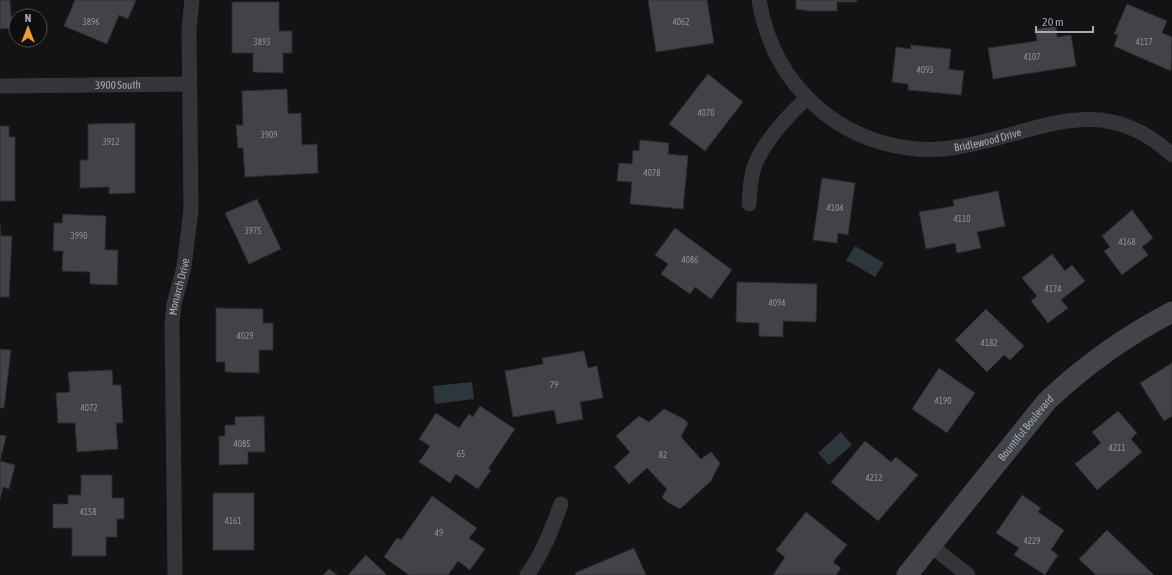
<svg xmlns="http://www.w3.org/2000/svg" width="1172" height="575" viewBox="0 0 1172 575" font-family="'Asap Condensed',sans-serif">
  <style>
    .water { fill: #2c373d }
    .building { fill: #424348; stroke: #2d2d31 }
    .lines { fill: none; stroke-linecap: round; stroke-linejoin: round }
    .street { stroke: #343539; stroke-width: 15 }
    .secondary { stroke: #424449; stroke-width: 21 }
    .labels { text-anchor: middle; stroke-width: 4; stroke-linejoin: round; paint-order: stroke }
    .number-label { font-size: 9px; fill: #8c919a }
    .street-label { font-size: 11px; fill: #a5abb5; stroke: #0e0e0f }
  </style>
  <rect width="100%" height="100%" fill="#131315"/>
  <g class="water">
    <polygon points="855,246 884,263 875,277 846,260"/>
    <polygon points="472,382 474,399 435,404 433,386"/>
    <polygon points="841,432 852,445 829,465 818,453"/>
  </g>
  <g class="building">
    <polygon points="0,0 10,0 12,28 0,29"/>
    <polygon points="75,0 136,0 128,19 119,15 107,44 64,26"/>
    <polygon points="648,0 707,0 714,43 656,52"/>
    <polygon points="796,0 857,0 857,2 837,2 837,11 810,11 796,9"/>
    <polygon points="232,2 279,2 279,31 292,31 292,53 283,53 283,73 253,72 253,53 232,53"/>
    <polygon points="1127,4 1167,21 1162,33 1172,37 1171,71 1114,46 1118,35 1114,34"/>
    <polygon points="1056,26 1057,37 1071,35 1076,66 993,79 988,48 1037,41 1035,29"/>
    <polygon points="911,45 951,49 949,69 964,71 961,95 908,90 908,84 892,82 896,47 911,49"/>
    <polygon points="708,74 743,102 705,151 669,124"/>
    <polygon points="287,89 288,114 301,113 302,145 317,144 318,173 245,177 243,148 238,148 236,125 243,125 242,91"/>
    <polygon points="135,123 135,193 109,194 109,187 80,188 80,160 88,160 88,124"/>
    <polygon points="0,126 9,126 9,137 15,137 15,201 0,201"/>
    <polygon points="640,140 669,143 668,154 688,156 683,209 630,204 632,182 617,181 619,163 632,164 633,150 639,151"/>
    <polygon points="822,178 855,183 848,235 838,233 837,243 813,240"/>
    <polygon points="998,191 1005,226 977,232 981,248 957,253 955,243 926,249 919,212 954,206 953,200"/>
    <polygon points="257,199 281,249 249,264 225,213"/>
    <polygon points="1132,210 1153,238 1142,247 1148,255 1122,275 1104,251 1110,247 1102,236"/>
    <polygon points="63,214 106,216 105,250 118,250 117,285 90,284 90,272 62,271 63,251 53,251 54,223 62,223"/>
    <polygon points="0,225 1,236 12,236 9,297 0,297"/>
    <polygon points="675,228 732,270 711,299 695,287 690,294 661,274 668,264 655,255"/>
    <polygon points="1052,254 1065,271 1072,265 1085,281 1061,300 1068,308 1048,323 1031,301 1037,296 1022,278"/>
    <polygon points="737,282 817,284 816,322 783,321 783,337 759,336 759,323 736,322"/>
    <polygon points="216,308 263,309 263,323 273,323 273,350 259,350 259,373 225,372 225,362 216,362"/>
    <polygon points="986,309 1024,346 1010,360 1004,355 987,372 955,340"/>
    <polygon points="0,349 11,350 4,408 0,408"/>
    <polygon points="584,351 588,368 597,366 603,398 580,402 583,419 557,424 554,410 513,417 505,371 543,364 542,358"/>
    <polygon points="1172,363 1172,416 1164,421 1140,383"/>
    <polygon points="939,368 975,393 947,433 912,409"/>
    <polygon points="112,370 113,385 121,385 123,423 116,423 118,449 77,452 75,423 58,423 56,393 70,392 68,372"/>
    <polygon points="480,406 515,429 488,469 491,470 478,489 456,474 450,483 419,462 430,446 419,439 436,413 459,428 469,414 473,417"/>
    <polygon points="664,409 684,419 688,423 681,437 701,459 711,452 720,463 711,481 680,509 667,502 662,497 667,489 647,468 629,484 614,467 630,452 616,436 639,416 649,422"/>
    <polygon points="1118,411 1137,433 1131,439 1142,452 1097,490 1075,464 1101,443 1092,432"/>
    <polygon points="264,416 265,452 248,452 248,464 219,465 219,436 225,436 225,425 235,425 235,417"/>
    <polygon points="0,435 6,436 0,461"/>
    <polygon points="865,441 891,462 896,457 918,475 878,521 831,482"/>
    <polygon points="0,461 15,465 9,489 3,487 0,500"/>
    <polygon points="81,475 112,475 112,498 124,498 124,519 117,519 117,537 106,537 106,556 72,556 72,528 53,528 53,504 68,504 68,495 81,495"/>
    <rect x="213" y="493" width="41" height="57"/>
    <polygon points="1022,495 1041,508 1038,512 1064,530 1051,550 1058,555 1045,575 1014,555 1019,548 996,533"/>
    <polygon points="432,496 477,528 469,538 485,549 470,570 458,561 448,575 409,575 384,557 397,538 401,540"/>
    <polygon points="806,512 847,545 833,562 841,568 836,575 773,575 785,557 776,550"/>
    <polygon points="1107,530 1154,575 1096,575 1079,559"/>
    <polygon points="634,548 646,575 576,575 575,573"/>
    <polygon points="366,555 387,575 348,575"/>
    <polygon points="329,569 337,575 323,575"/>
  </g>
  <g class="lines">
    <g class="street">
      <path id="s1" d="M759,0C766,42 785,79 817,107C854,140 908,156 958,147C1037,134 1100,88 1172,155"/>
      <path id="s2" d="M0,86L189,84"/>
      <path d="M749,204C750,192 750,179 754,167C763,143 788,115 807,98"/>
      <polyline points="930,545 968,575"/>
      <path id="s3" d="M175,575L172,323L174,304L184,267L191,210L189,29L192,0"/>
      <path d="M527,575C543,553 552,529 561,504"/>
    </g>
    <path class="secondary" id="s4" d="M907,575L1047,401C1085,365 1126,336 1172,312"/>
  </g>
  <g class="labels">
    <g class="number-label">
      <text x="91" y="25">3896</text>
      <text x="681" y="25">4062</text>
      <text x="262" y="45">3893</text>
      <text x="1144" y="45">4117</text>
      <text x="1032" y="60">4107</text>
      <text x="925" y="73">4093</text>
      <text x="706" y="116">4070</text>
      <text x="269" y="138">3909</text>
      <text x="111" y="145">3912</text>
      <text x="652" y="176">4078</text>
      <text x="835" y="211">4104</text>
      <text x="962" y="222">4110</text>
      <text x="253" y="234">3975</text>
      <text x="79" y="239">3990</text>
      <text x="1127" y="245">4168</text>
      <text x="690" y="263">4086</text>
      <text x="1053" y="292">4174</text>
      <text x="777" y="306">4094</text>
      <text x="245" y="339">4029</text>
      <text x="989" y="346">4182</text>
      <text x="554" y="388">79</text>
      <text x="943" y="404">4190</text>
      <text x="89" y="411">4072</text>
      <text x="242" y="447">4085</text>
      <text x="1117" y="451">4211</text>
      <text x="461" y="457">65</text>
      <text x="663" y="458">82</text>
      <text x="874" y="481">4212</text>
      <text x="88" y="515">4158</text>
      <text x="233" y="524">4161</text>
      <text x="439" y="536">49</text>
      <text x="1032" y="544">4229</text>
    </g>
    <g class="street-label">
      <text dy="4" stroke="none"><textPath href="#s2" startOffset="118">3900 South</textPath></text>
      <text dy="4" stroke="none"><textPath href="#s1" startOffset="306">Bridlewood Drive</textPath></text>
      <text dy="4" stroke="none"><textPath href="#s3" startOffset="289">Monarch Drive</textPath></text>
      <text dy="4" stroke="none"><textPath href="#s4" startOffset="189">Bountiful Boulevard</textPath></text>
    </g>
  </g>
  <g transform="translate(28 28)"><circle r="19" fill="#0e0e0f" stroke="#4a4d51"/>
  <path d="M0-3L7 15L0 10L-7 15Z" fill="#ef9f30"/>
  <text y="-6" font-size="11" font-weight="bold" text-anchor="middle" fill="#a5abb5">N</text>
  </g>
  <path d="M1036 26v6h57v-6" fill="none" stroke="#a5abb5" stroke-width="2"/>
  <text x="1042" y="26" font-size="12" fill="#a5abb5" stroke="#0e0e0f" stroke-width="3" paint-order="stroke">20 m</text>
</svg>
